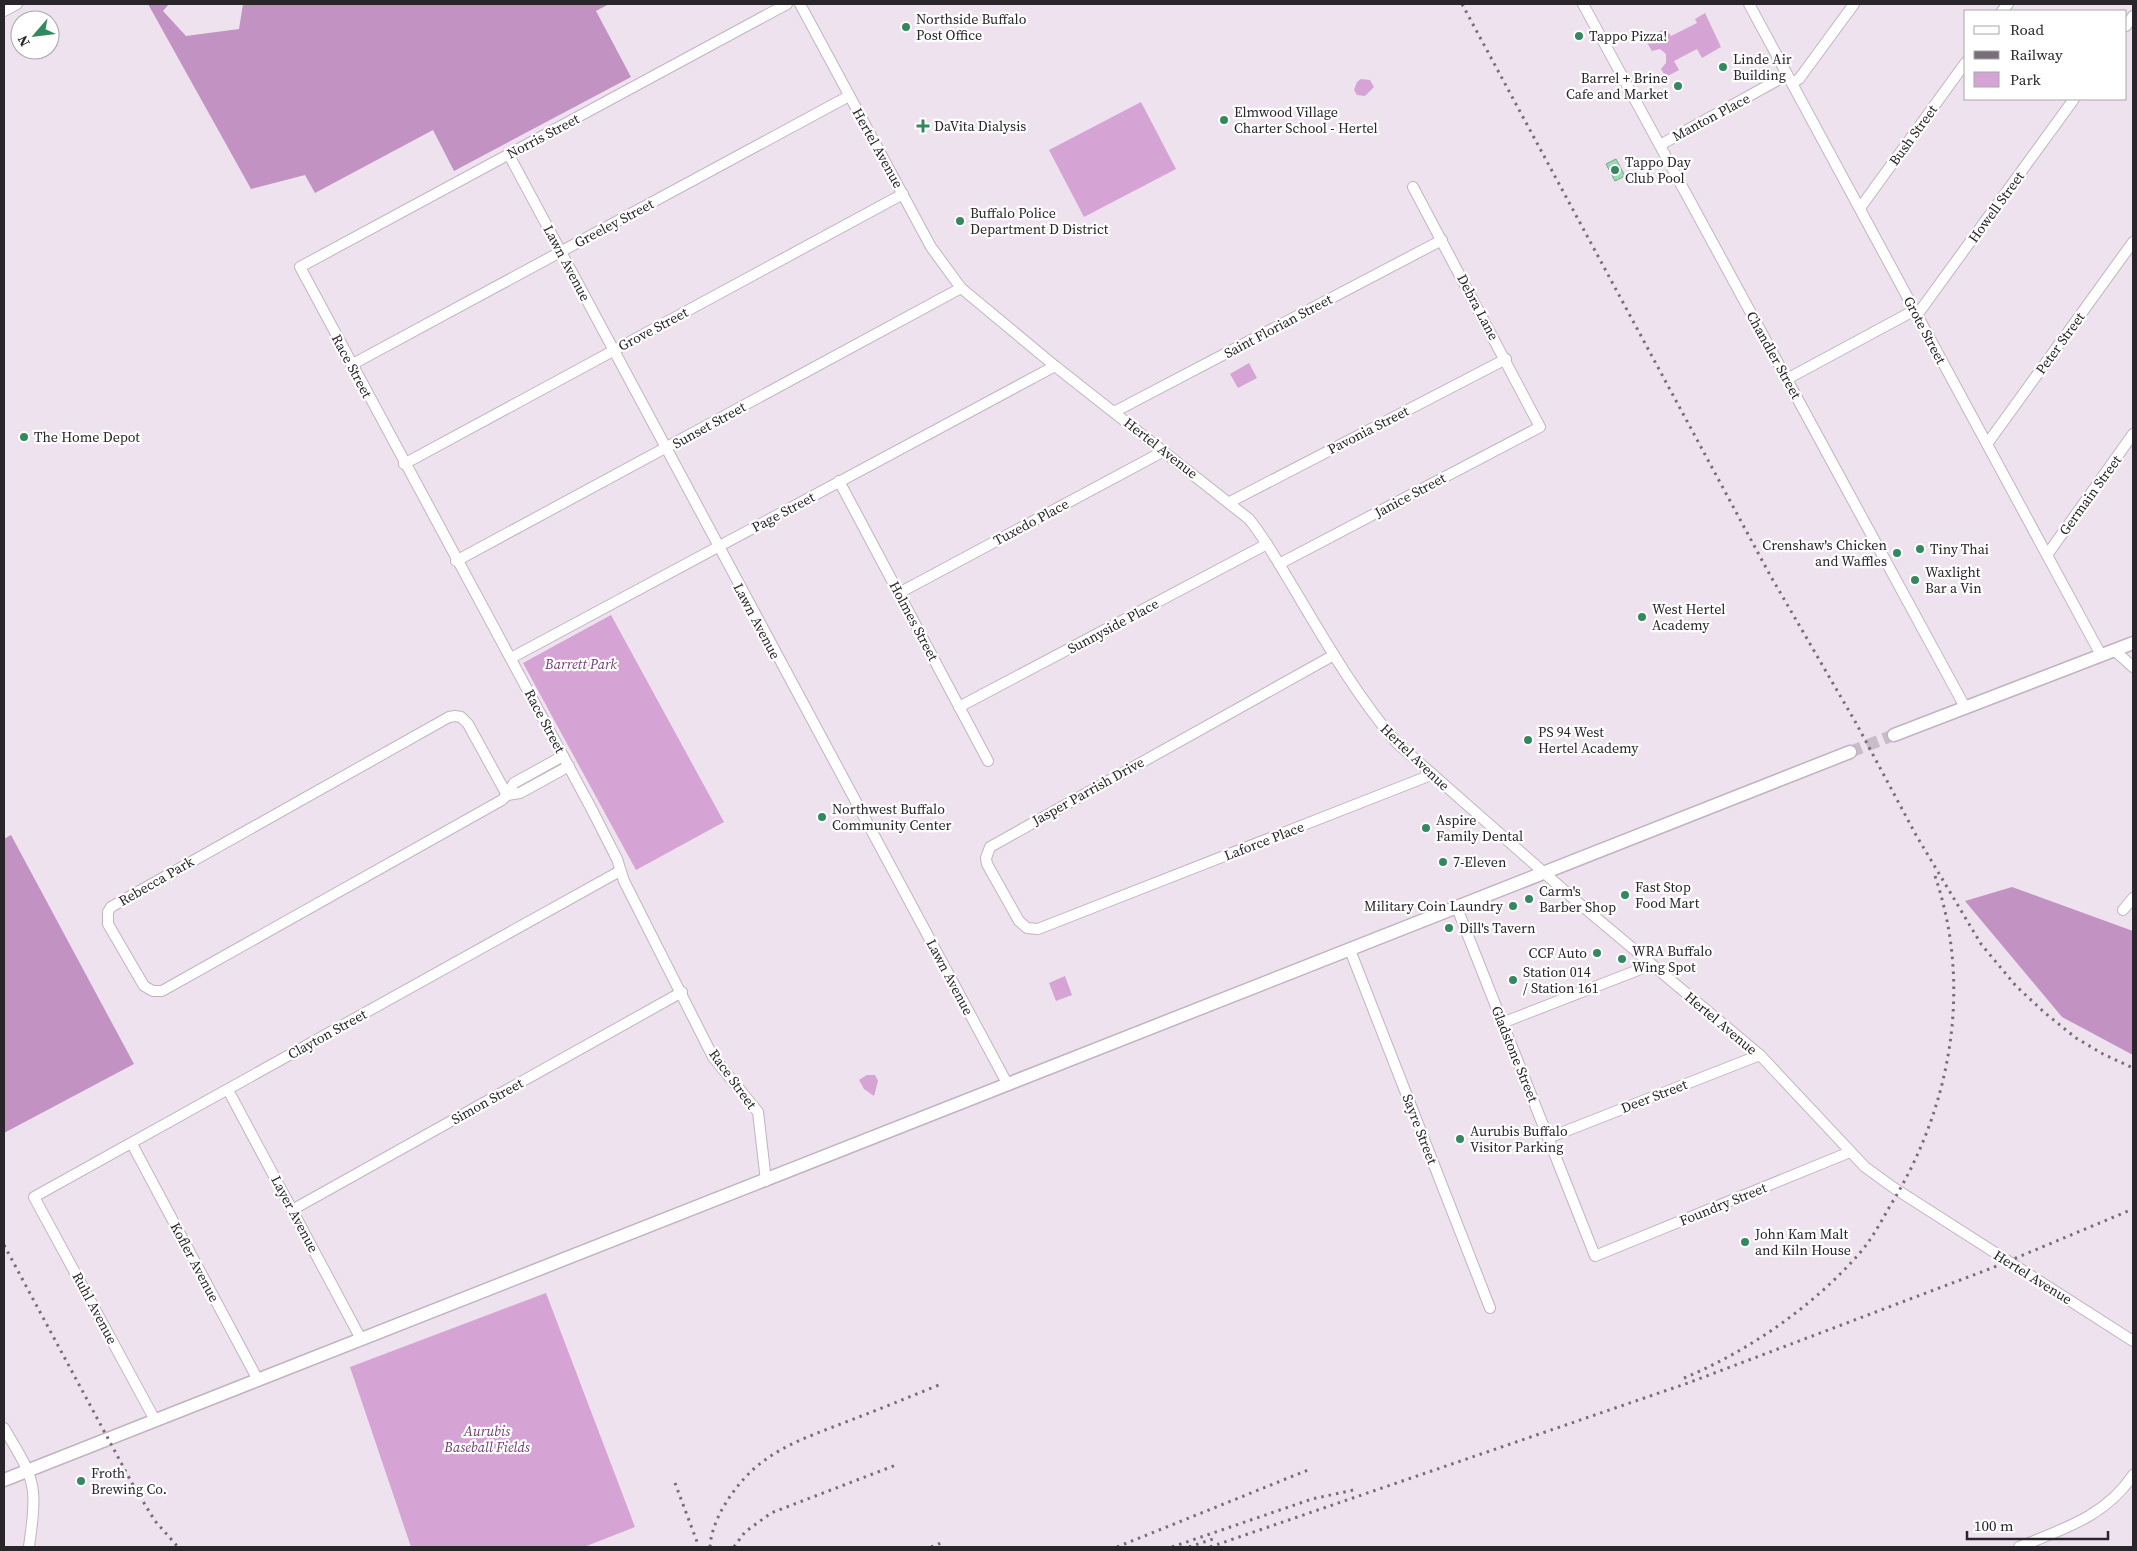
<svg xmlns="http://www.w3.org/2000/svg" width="2137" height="1551" viewBox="0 0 2137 1551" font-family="'Source Serif 4',serif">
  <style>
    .green { fill: #d5a4d4 }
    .forest { fill: #c292c2 }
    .water { fill: #99dbb3; stroke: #78a48a }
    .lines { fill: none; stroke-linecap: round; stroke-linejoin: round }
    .major-tunnel { stroke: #c8bcc8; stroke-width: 12; stroke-dasharray: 12 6; stroke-linecap: butt }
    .minor-casing { stroke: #c1b4c1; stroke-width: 12 }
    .major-casing { stroke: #c1b4c1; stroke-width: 15 }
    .minor { stroke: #fff; stroke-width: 10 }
    .major { stroke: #fff; stroke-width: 12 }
    .rail { stroke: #776f77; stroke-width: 3; stroke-dasharray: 2.5 5; stroke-linecap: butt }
    .poi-dot { fill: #33895d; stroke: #fff; stroke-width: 2 }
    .labels { text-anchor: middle; stroke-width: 4.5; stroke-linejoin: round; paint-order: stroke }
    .poi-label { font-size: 14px; fill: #2a252a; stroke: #fff; text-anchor: start }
    .street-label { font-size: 14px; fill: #2a252a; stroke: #fff }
    .park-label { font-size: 14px; font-style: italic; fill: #743975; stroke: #fff }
  </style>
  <rect width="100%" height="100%" fill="#efe2ef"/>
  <g class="green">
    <polygon points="1705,13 1721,47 1702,58 1697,49 1674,61 1679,70 1666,77 1661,69 1666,63 1666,54 1660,49 1652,51 1645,39 1666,28 1671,36 1697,23 1695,19"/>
    <polygon points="1361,79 1370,80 1374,87 1365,96 1357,95 1354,90 1357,82"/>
    <polygon points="1141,102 1176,169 1084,217 1049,150"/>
    <polygon points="1249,363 1257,378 1238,388 1230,374"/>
    <polygon points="611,615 724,822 636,870 523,663"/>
    <polygon points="1065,976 1072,995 1056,1001 1049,983"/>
    <polygon points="867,1075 875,1075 878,1081 874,1096 864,1089 859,1080"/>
    <polygon points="546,1293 635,1527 584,1547 411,1547 350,1367"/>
  </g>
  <g class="forest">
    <polygon points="148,4 169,4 163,11 186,36 239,29 243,4 609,4 596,11 631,77 454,171 433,130 315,193 305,175 251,189"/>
    <polygon points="11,835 134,1064 4,1133 4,839"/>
    <polygon points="2012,887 2133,931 2133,1055 2062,1017 1965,901"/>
  </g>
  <polygon class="water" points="1616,159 1625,176 1615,181 1606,164"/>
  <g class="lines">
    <polyline class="major-tunnel" points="1850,752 1894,735"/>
    <defs>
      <g id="minor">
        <path d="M800,4L931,247L961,288L1055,366L1249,519C1266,540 1279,564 1293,587C1325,641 1356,695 1397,743L1575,900L1760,1055L1865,1167L1894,1188L2133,1341"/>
        <polyline points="1583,4 1965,707"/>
        <polyline points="1749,4 2101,655"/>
        <polyline points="4,11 17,4"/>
        <polyline points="2002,11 2008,4"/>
        <polyline points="2126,26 2133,16"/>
        <polyline points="1792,83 1799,79 1854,4"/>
        <polyline points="1660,145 1787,75"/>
        <polyline points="509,155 1008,1085"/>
        <polyline points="1860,208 1966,62"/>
        <polyline points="1917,315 2074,99"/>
        <polyline points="351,365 849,96"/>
        <polyline points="1787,379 1915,310"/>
        <polyline points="1114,412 1442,240"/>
        <polyline points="1987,444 2133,242"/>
        <polyline points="404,464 903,194"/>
        <polyline points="839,481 988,761"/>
        <polyline points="1230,502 1506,359"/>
        <polyline points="2047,555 2133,434"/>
        <polyline points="456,561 961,288"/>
        <polyline points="1279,564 1540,427 1413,187"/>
        <polyline points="899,593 1164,451"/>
        <polyline points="2114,650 2133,667"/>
        <polyline points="1334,655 990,847 986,858 987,864 1019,921 1027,928 1038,929 1431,775"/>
        <polyline points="511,658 1055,366"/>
        <polyline points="959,707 1267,544"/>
        <polygon points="455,716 461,717 468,724 507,795 502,800 162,991 153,991 144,986 108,924 108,912 111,907 449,717"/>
        <polyline points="507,795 514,783 563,756"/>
        <polyline points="507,795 520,793 569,766"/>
        <polyline points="1457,908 1595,1256 1850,1152"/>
        <polyline points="2123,910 2133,898"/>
        <polyline points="1350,950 1490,1308"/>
        <polyline points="1502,1023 1651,965"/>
        <polyline points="228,1090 361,1339"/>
        <polyline points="1548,1138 1760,1055"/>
        <polyline points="132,1144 258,1380"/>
        <polyline points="766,1181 758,1112 713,1057 624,881 617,859 591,808 300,267 787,4"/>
        <polyline points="292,1210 682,992"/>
        <polyline points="155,1420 34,1197 620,871"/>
        <path d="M4,1428C15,1448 31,1469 33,1492C35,1510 31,1529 29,1547"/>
        <path d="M2019,1547C2063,1529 2106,1516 2133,1475"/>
      </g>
      <g id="major">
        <polyline points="1894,735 2133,643"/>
        <polyline points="4,1480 1850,752"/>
      </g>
    </defs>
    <use href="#minor" class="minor-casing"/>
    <use href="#major" class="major-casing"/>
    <use href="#minor" class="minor"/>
    <use href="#major" class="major"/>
    <g class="rail">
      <polyline points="1462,4 1770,575 1856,723 1916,835 1981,944 2016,986 2045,1013 2076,1038 2103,1054 2133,1068"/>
      <polyline points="4,1245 133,1485 155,1521 178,1547"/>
      <path d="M1684,1378C1751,1350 1818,1303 1864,1248C1874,1235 1882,1220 1890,1206C1951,1108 1973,987 1935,876"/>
      <polyline points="675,1483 699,1547"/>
      <path d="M710,1547C711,1530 719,1513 729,1498C760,1451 800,1440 851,1420C880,1409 909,1397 939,1385"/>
      <polyline points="734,1547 745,1532 771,1513 896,1465"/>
      <polyline points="931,1547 941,1543"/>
      <polyline points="1117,1547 1308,1470"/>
      <polyline points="1172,1547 1312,1499 1358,1489"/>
      <polyline points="1189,1547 1216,1538"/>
      <polyline points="1210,1547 1688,1383 1992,1268 2133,1209"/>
    </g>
  </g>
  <g class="poi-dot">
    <circle cx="906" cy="27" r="5"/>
    <circle cx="1579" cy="36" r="5"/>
    <circle cx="1723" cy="67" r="5"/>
    <circle cx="1678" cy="86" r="5"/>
    <circle cx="1224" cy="120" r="5"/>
    <path d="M920.5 118.5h5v5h5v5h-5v5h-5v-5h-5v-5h5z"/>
    <circle cx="1615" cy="170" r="5"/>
    <circle cx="960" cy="221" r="5"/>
    <circle cx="24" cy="437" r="5"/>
    <circle cx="1920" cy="549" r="5"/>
    <circle cx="1897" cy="553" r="5"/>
    <circle cx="1915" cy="580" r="5"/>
    <circle cx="1642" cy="617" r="5"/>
    <circle cx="1528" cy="740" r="5"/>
    <circle cx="822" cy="817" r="5"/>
    <circle cx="1426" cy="828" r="5"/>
    <circle cx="1443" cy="862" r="5"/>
    <circle cx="1625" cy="895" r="5"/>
    <circle cx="1529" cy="899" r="5"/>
    <circle cx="1513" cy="906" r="5"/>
    <circle cx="1449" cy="928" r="5"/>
    <circle cx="1597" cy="953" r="5"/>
    <circle cx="1622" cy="959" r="5"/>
    <circle cx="1513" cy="980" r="5"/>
    <circle cx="1460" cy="1139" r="5"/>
    <circle cx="1745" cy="1242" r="5"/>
    <circle cx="81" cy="1481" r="5"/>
  </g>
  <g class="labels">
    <g class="poi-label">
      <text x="916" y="24">Northside Buffalo<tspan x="916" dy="16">Post Office</tspan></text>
      <text x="1589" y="41">Tappo Pizza!</text>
      <text x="1733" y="64">Linde Air<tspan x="1733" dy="16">Building</tspan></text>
      <text x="1668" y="83" text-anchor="end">Barrel + Brine<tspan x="1668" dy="16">Cafe and Market</tspan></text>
      <text x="1234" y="117">Elmwood Village<tspan x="1234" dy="16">Charter School - Hertel</tspan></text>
      <text x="934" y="131">DaVita Dialysis</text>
      <text x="1625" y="167">Tappo Day<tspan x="1625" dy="16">Club Pool</tspan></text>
      <text x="970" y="218">Buffalo Police<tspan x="970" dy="16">Department D District</tspan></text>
      <text x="34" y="442">The Home Depot</text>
      <text x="1887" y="550" text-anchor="end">Crenshaw's Chicken<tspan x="1887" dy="16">and Waffles</tspan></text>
      <text x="1930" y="554">Tiny Thai</text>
      <text x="1925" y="577">Waxlight<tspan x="1925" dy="16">Bar a Vin</tspan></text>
      <text x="1652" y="614">West Hertel<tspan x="1652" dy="16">Academy</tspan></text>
      <text x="1538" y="737">PS 94 West<tspan x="1538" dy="16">Hertel Academy</tspan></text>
      <text x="832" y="814">Northwest Buffalo<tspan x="832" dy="16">Community Center</tspan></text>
      <text x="1436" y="825">Aspire<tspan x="1436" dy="16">Family Dental</tspan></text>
      <text x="1453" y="867">7-Eleven</text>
      <text x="1635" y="892">Fast Stop<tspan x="1635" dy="16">Food Mart</tspan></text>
      <text x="1539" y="896">Carm's<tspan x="1539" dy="16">Barber Shop</tspan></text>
      <text x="1503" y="911" text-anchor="end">Military Coin Laundry</text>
      <text x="1459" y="933">Dill's Tavern</text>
      <text x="1632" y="956">WRA Buffalo<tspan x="1632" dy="16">Wing Spot</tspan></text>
      <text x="1587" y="958" text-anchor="end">CCF Auto</text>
      <text x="1523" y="977">Station 014<tspan x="1523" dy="16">/ Station 161</tspan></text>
      <text x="1470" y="1136">Aurubis Buffalo<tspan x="1470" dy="16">Visitor Parking</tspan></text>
      <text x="1755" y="1239">John Kam Malt<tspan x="1755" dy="16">and Kiln House</tspan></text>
      <text x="91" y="1478">Froth<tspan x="91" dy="16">Brewing Co.</tspan></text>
    </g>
    <g class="street-label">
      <text transform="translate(1711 117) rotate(-28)" y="5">Manton Place</text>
      <text transform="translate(1913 135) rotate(-54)" y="5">Bush Street</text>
      <text transform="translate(543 136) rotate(-28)" y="5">Norris Street</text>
      <text transform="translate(878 148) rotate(61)" y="5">Hertel Avenue</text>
      <text transform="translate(1996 207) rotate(-54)" y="5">Howell Street</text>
      <text transform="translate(614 223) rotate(-28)" y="5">Greeley Street</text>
      <text transform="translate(567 263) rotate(62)" y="5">Lawn Avenue</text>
      <text transform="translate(1478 307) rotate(62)" y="5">Debra Lane</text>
      <text transform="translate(1278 326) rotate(-28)" y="5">Saint Florian Street</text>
      <text transform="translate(653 329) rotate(-28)" y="5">Grove Street</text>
      <text transform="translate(1925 330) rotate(62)" y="5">Grote Street</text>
      <text transform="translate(2060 343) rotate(-54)" y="5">Peter Street</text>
      <text transform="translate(1774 355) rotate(61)" y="5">Chandler Street</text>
      <text transform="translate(352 366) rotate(62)" y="5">Race Street</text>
      <text transform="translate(709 425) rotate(-29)" y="5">Sunset Street</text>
      <text transform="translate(1368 430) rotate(-27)" y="5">Pavonia Street</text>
      <text transform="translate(1161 448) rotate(38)" y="5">Hertel Avenue</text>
      <text transform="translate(1410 495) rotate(-28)" y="5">Janice Street</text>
      <text transform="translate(2090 495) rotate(-54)" y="5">Germain Street</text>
      <text transform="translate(783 512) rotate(-28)" y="5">Page Street</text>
      <text transform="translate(1031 522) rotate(-28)" y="5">Tuxedo Place</text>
      <text transform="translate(757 621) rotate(62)" y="5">Lawn Avenue</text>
      <text transform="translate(914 621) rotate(62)" y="5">Holmes Street</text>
      <text transform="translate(1113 626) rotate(-28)" y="5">Sunnyside Place</text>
      <text transform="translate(545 721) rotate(62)" y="5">Race Street</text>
      <text transform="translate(1415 757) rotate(44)" y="5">Hertel Avenue</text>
      <text transform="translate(1088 791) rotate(-29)" y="5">Jasper Parrish Drive</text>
      <text transform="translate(1264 841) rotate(-21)" y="5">Laforce Place</text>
      <text transform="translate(156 881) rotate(-30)" y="5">Rebecca Park</text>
      <text transform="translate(950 977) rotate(62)" y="5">Lawn Avenue</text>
      <text transform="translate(1721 1023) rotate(40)" y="5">Hertel Avenue</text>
      <text transform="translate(327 1034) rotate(-29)" y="5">Clayton Street</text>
      <text transform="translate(1515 1054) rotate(68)" y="5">Gladstone Street</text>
      <text transform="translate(733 1079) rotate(54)" y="5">Race Street</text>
      <text transform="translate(1654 1096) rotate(-21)" y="5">Deer Street</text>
      <text transform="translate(487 1101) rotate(-29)" y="5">Simon Street</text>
      <text transform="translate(1420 1129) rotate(69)" y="5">Sayre Street</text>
      <text transform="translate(1723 1204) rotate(-22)" y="5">Foundry Street</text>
      <text transform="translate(295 1214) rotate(62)" y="5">Layer Avenue</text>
      <text transform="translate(195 1262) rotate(62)" y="5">Kofler Avenue</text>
      <text transform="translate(2033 1277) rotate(32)" y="5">Hertel Avenue</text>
      <text transform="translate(95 1308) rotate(62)" y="5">Ruhl Avenue</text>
    </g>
    <g class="park-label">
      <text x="581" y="669">Barrett Park</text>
      <text x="487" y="1436">Aurubis<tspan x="487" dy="16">Baseball Fields</tspan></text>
    </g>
  </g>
  <rect width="2137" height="1551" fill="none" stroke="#2a252a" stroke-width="10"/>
  <rect x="1964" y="10" width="162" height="90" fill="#ffffff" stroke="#aaa8aa"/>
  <rect x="1974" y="26" width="25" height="8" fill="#ffffff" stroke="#aaa8aa"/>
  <text x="2010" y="35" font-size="15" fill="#2a252a">Road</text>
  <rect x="1974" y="51" width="25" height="8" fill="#776f77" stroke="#aaa8aa"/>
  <text x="2010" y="60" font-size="15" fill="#2a252a">Railway</text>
  <rect x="1974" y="72" width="25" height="15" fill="#d5a4d4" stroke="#aaa8aa"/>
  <text x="2010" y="85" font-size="15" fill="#2a252a">Park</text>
  <g transform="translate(35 35) rotate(242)"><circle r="24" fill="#ffffff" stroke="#aaa8aa"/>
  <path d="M0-4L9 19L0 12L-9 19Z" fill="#33895d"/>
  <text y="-8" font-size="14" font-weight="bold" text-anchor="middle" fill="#2a252a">N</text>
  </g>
  <path d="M1967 1531v8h141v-8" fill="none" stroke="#2a252a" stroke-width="2.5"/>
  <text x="1974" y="1531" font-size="15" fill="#2a252a" stroke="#ffffff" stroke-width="4" paint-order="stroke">100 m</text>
</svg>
